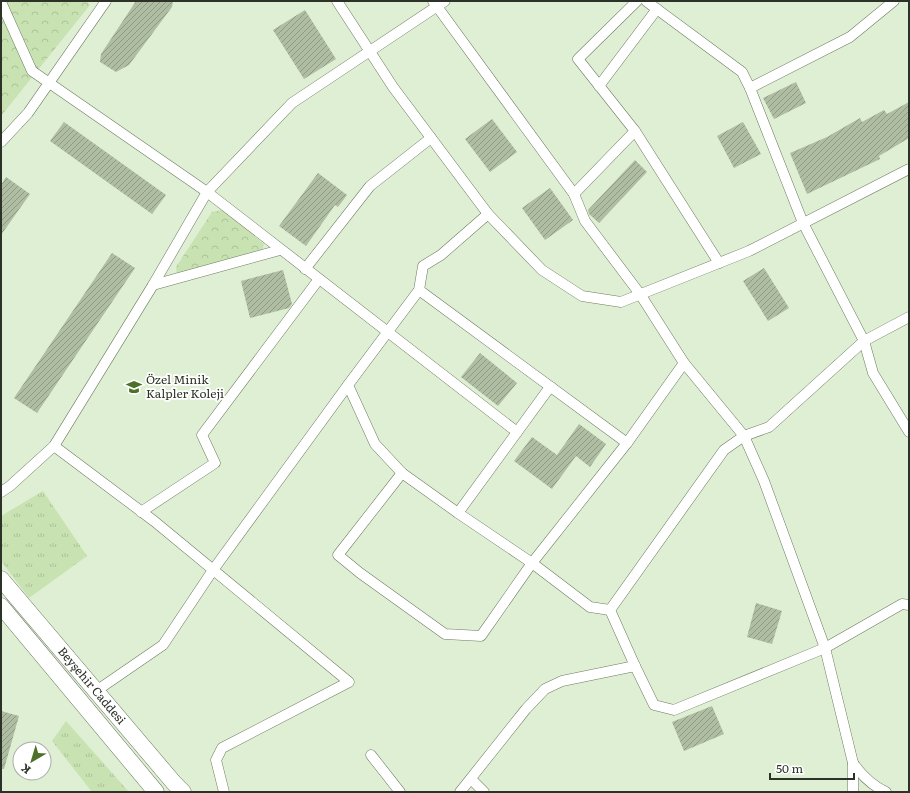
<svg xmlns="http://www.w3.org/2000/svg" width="910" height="793" viewBox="0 0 910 793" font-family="Literata,serif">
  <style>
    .grass { fill: url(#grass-tufts) }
    .park { fill: url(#park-crowns) }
    .building { fill: url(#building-hatch) }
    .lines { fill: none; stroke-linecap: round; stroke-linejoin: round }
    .street-casing { stroke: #6e7b62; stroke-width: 11 }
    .primary-casing { stroke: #6e7b62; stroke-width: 17 }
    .street { stroke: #fff; stroke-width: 10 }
    .primary { stroke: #fff; stroke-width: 16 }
    .labels { text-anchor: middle; stroke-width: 3.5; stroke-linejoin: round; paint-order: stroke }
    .poi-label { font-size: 12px; fill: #2c3227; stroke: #fff; text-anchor: start }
    .street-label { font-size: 12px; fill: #2c3227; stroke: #fff }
  </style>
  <defs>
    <pattern id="grass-tufts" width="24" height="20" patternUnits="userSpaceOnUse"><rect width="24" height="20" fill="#c8e2b2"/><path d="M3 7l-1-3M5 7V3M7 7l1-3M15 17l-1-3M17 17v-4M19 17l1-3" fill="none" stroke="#acc299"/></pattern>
    <pattern id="park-crowns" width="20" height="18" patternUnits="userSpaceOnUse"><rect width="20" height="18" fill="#c8e2b2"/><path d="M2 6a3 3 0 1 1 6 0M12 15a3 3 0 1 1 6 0" fill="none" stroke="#acc299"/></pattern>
    <pattern id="building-hatch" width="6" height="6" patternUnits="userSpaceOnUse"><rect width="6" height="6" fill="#afbda2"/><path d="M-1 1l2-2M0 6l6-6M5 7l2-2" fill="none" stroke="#8f9a84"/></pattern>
  </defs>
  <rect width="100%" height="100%" fill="#dfefd3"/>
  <g class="grass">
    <polygon points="43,491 87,556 29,598 1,561 1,516"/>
    <polygon points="66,721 129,792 92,792 52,741"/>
  </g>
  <g class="park">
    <polygon points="1,1 87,1 90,5 1,116"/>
    <polygon points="222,210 264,244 262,252 177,275 176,267 212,212"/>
  </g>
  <g class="building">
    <polygon points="136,1 173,1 172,7 129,65 116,72 100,62 101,54"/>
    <polygon points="305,10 336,59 304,79 273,30"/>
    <polygon points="796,82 806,103 774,119 763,98"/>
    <polygon points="909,102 909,138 879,156 880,159 807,194 790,153 827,137 860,118 862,122 884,110 887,114"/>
    <polygon points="492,119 517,152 490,172 465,139"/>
    <polygon points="64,122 166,195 152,214 50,141"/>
    <polygon points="743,122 761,154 734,168 717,136"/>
    <polygon points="635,160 647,172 599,223 589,214 588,210"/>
    <polygon points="318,173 347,195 338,207 335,205 306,246 279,226"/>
    <polygon points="6,177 30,194 1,235 1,185"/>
    <polygon points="550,188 573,220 545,240 522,208"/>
    <polygon points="112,253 135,268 37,413 14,398"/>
    <polygon points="764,268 789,308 768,321 743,281"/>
    <polygon points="283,270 292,304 289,308 250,318 241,281"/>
    <polygon points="480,353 517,383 498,406 461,377"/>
    <polygon points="579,424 606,444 590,467 576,456 552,489 514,461 532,437 557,455"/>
    <polygon points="756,603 782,611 772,644 747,637"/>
    <polygon points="712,706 724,734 684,751 672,722"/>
    <polygon points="1,711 19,716 4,769 1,769"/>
  </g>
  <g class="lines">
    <defs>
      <g id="street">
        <polyline points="337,1 393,87 488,214 542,270 582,296 621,302 749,251 909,169"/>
        <polyline points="433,1 574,194"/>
        <polyline points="637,1 578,59 635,131 719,263"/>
        <polyline points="646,1 742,72 750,88 803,223 864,341 873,373 909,432"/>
        <polyline points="1,2 32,71 207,192 517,432"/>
        <polyline points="599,86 657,9"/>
        <polyline points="750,88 850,37 894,1"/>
        <polyline points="635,131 574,194 585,221 640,294 684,363 744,436 764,481 825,648 853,763 853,792"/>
        <polyline points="1,142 28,113 106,1"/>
        <polyline points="305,269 370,186 431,138"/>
        <polyline points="153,285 207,192 292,103 445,1"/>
        <polyline points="419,290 627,443"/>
        <polyline points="909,317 864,341 769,427 744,436 724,450 610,610 635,666 654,705 674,710 825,648 902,604 909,605"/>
        <polyline points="348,385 375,444 402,473 458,513 532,563 590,607 610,610"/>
        <polyline points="54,446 154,521 349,682 222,748 216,760 224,792"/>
        <polyline points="402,473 338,555 360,573 445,634 481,636 532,563 627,443 684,363"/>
        <polyline points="1,492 10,486 54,446 153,285 280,250"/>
        <polyline points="141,512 215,463 202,435 319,279"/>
        <polyline points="458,513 547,391 551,387"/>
        <polyline points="96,691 163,645 213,570 348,385 419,290 423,266 441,255 488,214"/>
        <polyline points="371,755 400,792"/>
        <path d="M853,763C862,776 871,785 886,792"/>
        <polyline points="471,779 484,792"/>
        <polyline points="460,792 526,709 545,689 562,681 635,666"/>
      </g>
      <g id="primary">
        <path id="s1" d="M1,579L174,783L183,792"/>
        <polyline points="1,606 156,792"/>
      </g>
    </defs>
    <use href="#street" class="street-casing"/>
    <use href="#primary" class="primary-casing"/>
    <use href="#street" class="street"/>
    <use href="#primary" class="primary"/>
  </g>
  <defs>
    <symbol id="school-bare" viewBox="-9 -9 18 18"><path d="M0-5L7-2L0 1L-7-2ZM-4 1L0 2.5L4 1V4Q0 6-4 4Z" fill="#4e7129" stroke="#fff" stroke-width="2.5" paint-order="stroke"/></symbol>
  </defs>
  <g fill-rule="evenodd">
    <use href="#school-bare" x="123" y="376" width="22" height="22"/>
  </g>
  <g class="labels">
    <g class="poi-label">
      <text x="146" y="384">Özel Minik<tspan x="146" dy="14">Kalpler Koleji</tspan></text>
    </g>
    <g class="street-label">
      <text dy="4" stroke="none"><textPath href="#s1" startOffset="140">Beyşehir Caddesi</textPath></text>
    </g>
  </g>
  <rect width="910" height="793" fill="none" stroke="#2c3227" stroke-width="4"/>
  <g transform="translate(32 761) rotate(218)"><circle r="19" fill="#ffffff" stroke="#abada9"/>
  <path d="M0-3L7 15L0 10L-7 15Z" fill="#4e7129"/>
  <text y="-6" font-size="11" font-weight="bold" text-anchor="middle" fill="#2c3227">K</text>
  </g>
  <path d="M770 773v6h84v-6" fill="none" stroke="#2c3227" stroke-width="2"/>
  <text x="776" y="773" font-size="12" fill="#2c3227" stroke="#ffffff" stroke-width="3" paint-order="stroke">50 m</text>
</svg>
